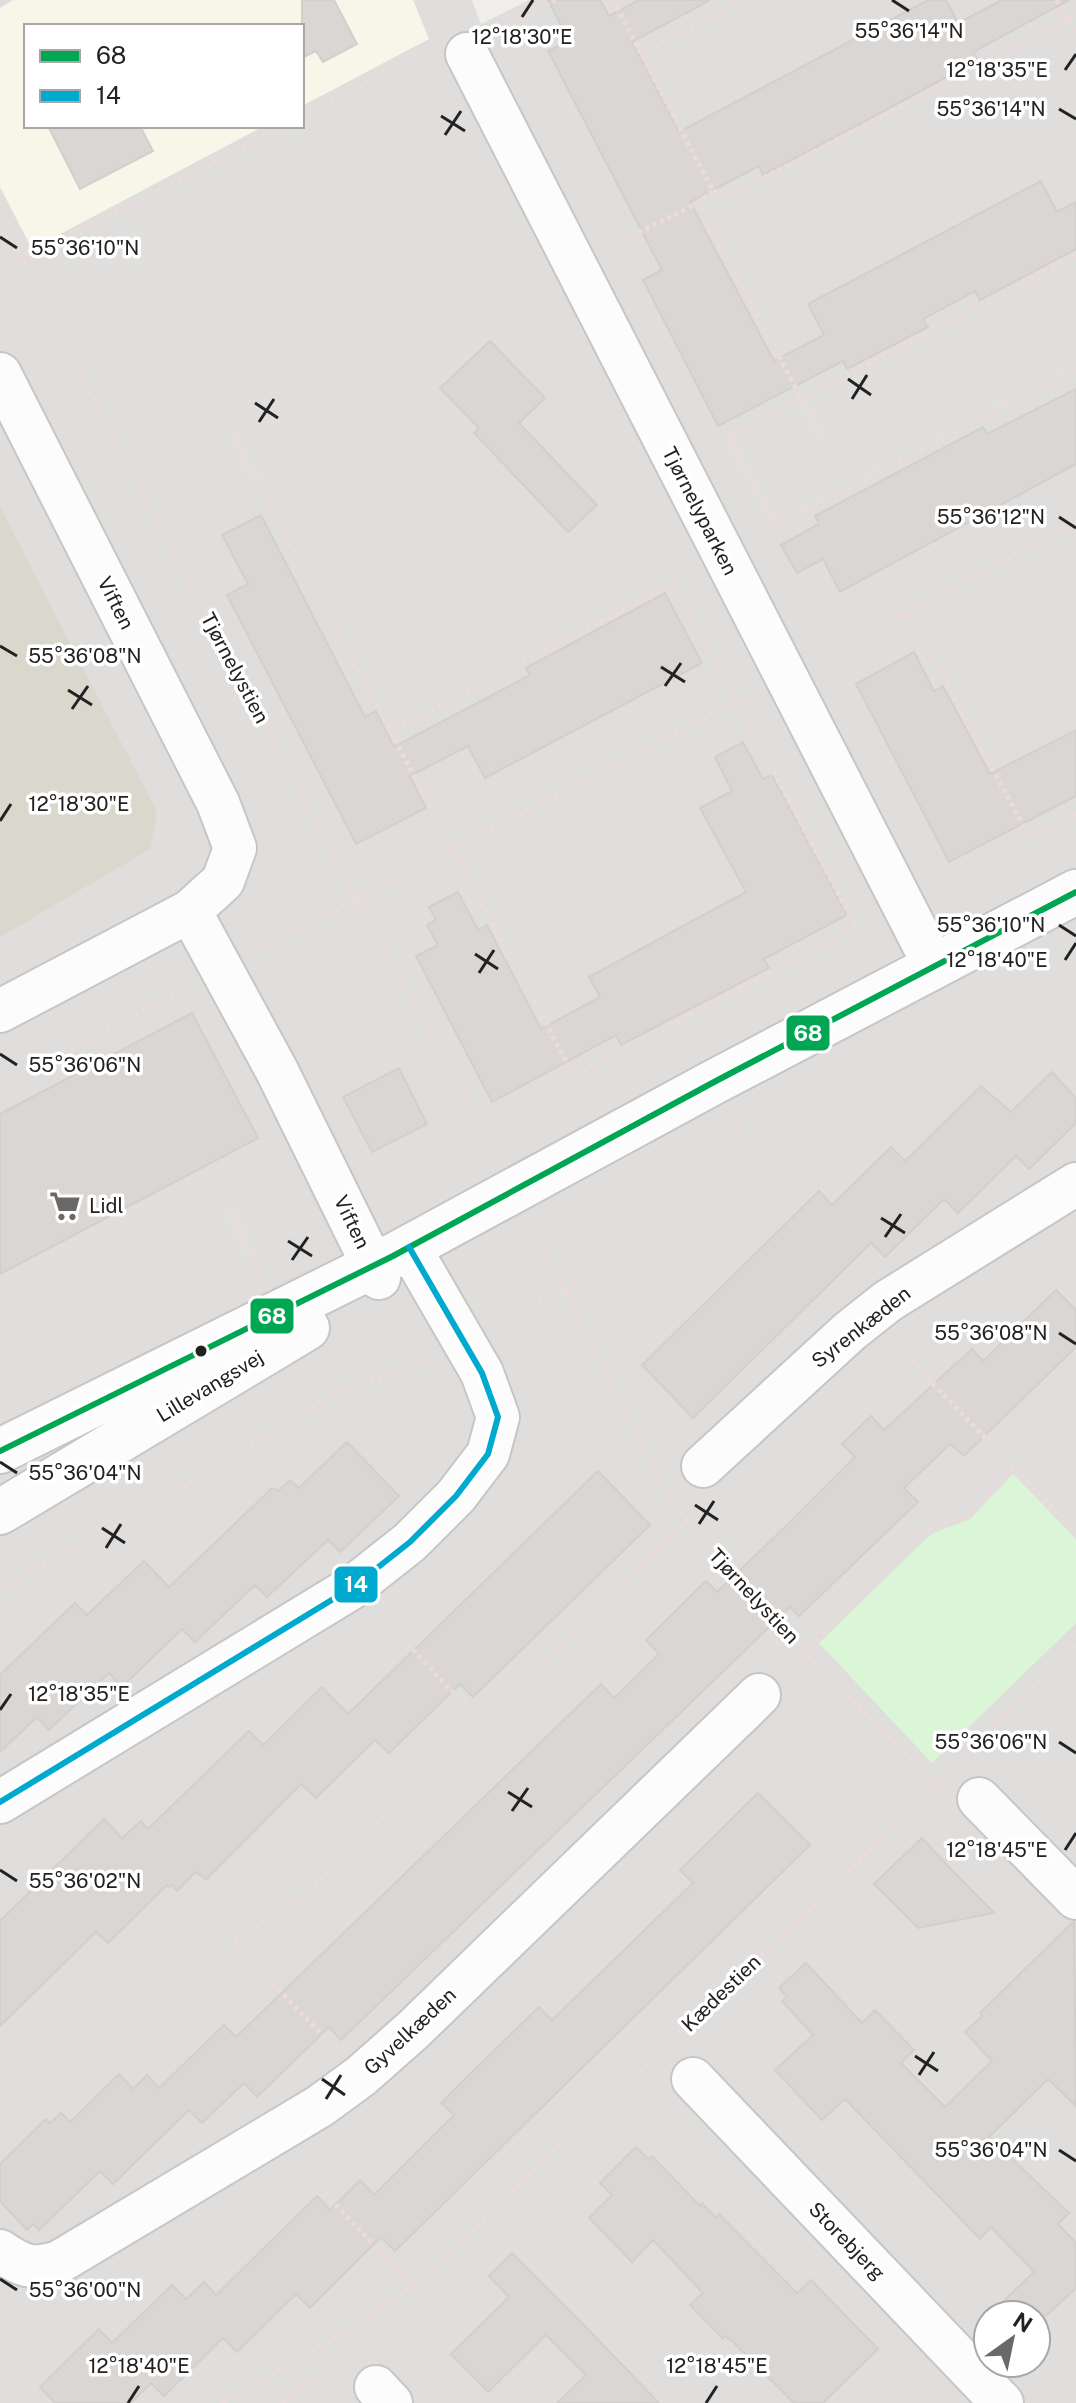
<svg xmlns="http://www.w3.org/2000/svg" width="1076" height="2403" viewBox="0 0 1076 2403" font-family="'Public Sans',sans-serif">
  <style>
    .residential { fill: #dfdedc; fill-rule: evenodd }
    .education { fill: #f8f6e8 }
    .construction { fill: #dad7cc }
    .park { fill: #daf6d6 }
    .parking { fill: #e0dfde }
    .building { fill: #d9d6d3; stroke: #d3cfcc; stroke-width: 2 }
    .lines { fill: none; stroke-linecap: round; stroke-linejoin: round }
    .minor-casing { stroke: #c7c6c5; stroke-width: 46 }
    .tertiary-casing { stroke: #c7c6c5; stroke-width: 48 }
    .path { stroke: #eddbdb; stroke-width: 5; stroke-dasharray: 4 4; stroke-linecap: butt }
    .minor { stroke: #fdfcfc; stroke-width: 42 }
    .tertiary { stroke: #fdfcfc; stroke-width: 44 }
    .bus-1-casing { stroke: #fff; stroke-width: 12 }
    .bus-2-casing { stroke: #fff; stroke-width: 12 }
    .bus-1 { stroke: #00a651; stroke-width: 6 }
    .bus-2 { stroke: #00a9ce; stroke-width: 6 }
    .ticks { fill: none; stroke: #222; stroke-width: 3 }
    .bus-dot { fill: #222; stroke: #fff; stroke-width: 3 }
    .labels { text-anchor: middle; stroke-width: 7; stroke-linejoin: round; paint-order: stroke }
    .street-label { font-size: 20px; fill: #222; stroke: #fff }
    .poi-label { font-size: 20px; fill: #222; stroke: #fff; text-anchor: start }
    .ticks-label { font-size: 20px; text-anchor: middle; fill: #222; stroke: #fff; stroke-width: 7; stroke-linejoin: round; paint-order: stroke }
    .line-badge { stroke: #fff; stroke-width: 3 }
    .badge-label { font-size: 22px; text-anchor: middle; font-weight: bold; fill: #fff }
  </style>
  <rect width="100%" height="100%" fill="#f0eeeb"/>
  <path class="residential" d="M0,0H472L481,24L529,0H1076V2403H0ZM26,26H302V126H26ZM988,2315H1036V2363H988Z"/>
  <polygon class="education" points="13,0 413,0 429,39 302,106 302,26 26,26 26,126 264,126 32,249 0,187 0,8"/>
  <polygon class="construction" points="0,507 157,812 150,849 0,937"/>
  <polygon class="park" points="1013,1474 1076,1539 1076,1623 932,1763 819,1643 931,1534 970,1519"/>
  <g class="parking">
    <polygon points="400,88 532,341 186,521 53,268"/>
    <polygon points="1076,259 1076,367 767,528 723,443"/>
    <polygon points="351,935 400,1033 317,1074 268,977"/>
    <polygon points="270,1137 315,1223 0,1388 0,1276"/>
  </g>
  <g class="building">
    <polygon points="302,0 334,0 357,44 323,62 316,51 302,58"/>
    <polygon points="548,0 600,0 609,16 639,0 710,0 632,42 679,132 928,0 946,0 958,23 1002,0 1069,0 973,52 978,60 860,124 763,175 759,166 690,202 774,361 824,335 808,304 1041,181 1057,212 1076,202 1076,249 980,300 975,291 923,319 928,327 847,369 843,361 718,426 643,280 662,270 548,51 569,41"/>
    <polygon points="48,126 140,126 153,151 80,189"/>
    <polygon points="490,341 545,398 519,423 597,505 568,532 474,433 479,428 440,388"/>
    <polygon points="1076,389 1076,464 840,592 823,559 797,573 781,545 819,524 815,516 983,427 987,434"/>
    <polygon points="261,515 365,717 376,711 394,747 530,675 526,668 665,593 702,663 485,778 468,746 410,776 426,808 356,844 227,595 248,584 222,535"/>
    <polygon points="914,652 934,691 943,686 990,774 1076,730 1076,796 949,862 856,684"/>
    <polygon points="743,742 763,779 772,775 847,915 764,959 769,968 621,1045 616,1035 492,1102 416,956 438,945 427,925 436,920 429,907 458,892 478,930 487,925 541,1029 600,997 589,977 746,892 700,808 732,791 715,757"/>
    <polygon points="192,1013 258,1138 0,1274 0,1114"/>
    <polygon points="399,1068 427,1124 372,1152 343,1097"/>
    <polygon points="1052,1072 1076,1098 1076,1123 1029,1169 1016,1156 958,1213 944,1199 885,1257 871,1243 693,1418 642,1365 819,1191 832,1205 891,1147 905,1161 981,1086 1011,1112"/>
    <polygon points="1056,1290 1076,1310 1076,1347 964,1456 950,1444 904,1488 918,1502 799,1616 790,1607 341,2040 329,2027 257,2097 244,2083 202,2123 189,2110 113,2184 100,2171 39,2230 33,2224 27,2230 0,2201 0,2164 46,2119 50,2123 61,2113 70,2122 119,2074 133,2089 147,2075 159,2088 224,2025 236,2037 601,1684 614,1698 659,1654 646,1640 706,1581 717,1592 787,1525 855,1457 842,1444 871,1416 884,1430 972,1349 983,1361"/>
    <polygon points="347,1442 399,1496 340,1552 328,1540 267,1597 255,1585 195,1642 182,1629 122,1687 109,1673 49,1730 37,1717 0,1752 0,1675 75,1603 87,1615 144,1561 169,1587 272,1488 278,1491 290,1480 299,1488"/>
    <polygon points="598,1471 650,1525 473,1697 460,1684 389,1753 375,1740 316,1798 301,1784 206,1880 196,1872 177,1891 172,1885 169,1887 167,1885 108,1943 96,1932 0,2026 0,1921 104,1819 122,1838 141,1821 148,1829 249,1731 263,1745 322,1687 348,1714"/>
    <polygon points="758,1793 810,1845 395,2251 381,2237 310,2308 296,2294 237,2352 223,2338 164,2396 151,2383 131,2403 55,2403 40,2387 99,2329 112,2343 172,2285 186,2299 204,2282 216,2295 317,2196 330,2210 360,2180 374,2195 454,2115 441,2103 479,2065 539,2007 552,2020 693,1883 680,1870"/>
    <polygon points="922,1838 949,1867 994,1913 918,1928 874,1884"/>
    <polygon points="1074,1921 1076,2106 1048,2079 989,2137 1069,2213 1058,2224 1076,2243 1076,2288 1047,2315 989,2315 1034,2272 991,2227 980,2239 845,2099 822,2120 775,2070 813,2035 782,2001 787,1997 779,1988 806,1963 862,2023 875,2010 914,2050 901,2063 945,2107 992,2061 965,2032 982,2016 980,2013"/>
    <polygon points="636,2147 648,2159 652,2156 700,2206 702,2203 716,2218 719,2214 797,2293 811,2280 878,2349 823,2403 794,2403 733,2342 725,2336 723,2339 690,2305 703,2293 653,2240 632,2262 589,2218 612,2195 600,2183"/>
    <polygon points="512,2253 580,2321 659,2403 557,2403 586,2375 546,2335 488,2392 451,2354 509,2297 489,2276"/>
  </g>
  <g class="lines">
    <defs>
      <g id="minor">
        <polyline points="467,54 935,967"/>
        <polyline points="0,374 218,803 235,848 223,881 190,911 0,1011"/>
        <polyline points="190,911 277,1071 379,1278"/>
        <polyline points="703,1466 850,1331 888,1301 1076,1184"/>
        <polyline points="979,1799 1076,1898"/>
        <polyline points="0,1802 353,1587 410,1542 456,1496 488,1454 498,1417 482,1373 409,1247"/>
        <polyline points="693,2079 1002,2403"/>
        <path d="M0,2251C23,2267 33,2270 59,2262L320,2106L361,2076L413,2030L759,1695"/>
        <polyline points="376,2387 391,2403"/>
      </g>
      <g id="tertiary">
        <polyline points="0,1451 393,1256 714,1082 1076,892"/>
        <polyline points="0,1512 307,1328"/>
      </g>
    </defs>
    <use href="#minor" class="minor-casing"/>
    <use href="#tertiary" class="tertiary-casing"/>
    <g class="path">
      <polyline points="613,0 713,191 698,203 824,442"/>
      <polyline points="1057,0 1076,36"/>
      <polyline points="500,36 507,25 555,0"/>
      <polyline points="641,54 744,0"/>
      <polyline points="302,117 429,50"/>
      <polyline points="713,191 729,196 1076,15"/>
      <polyline points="0,221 356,899 475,1114"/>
      <polyline points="610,247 698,203"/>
      <polyline points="1076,255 728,437 775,526 1076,369"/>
      <polyline points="22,263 284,126"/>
      <polyline points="233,436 574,1076 856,927 673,583 391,732"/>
      <polyline points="908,613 1030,838 1076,814"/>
      <polyline points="823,658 1076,521"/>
      <polyline points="256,951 751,694"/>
      <polyline points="0,1086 187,988"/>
      <polyline points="229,1208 261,1279"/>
      <polyline points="544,1250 671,1501 727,1569 937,1788"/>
      <polyline points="565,1293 750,1153 731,1115"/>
      <polyline points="497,1325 561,1287"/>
      <polyline points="894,1343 1076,1533"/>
      <polyline points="0,1587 133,1517 329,1397 431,1361"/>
      <polyline points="380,1615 481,1722"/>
      <polyline points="805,1652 918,1532 969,1516 1012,1469"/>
      <polyline points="772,1660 784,1629"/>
      <polyline points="960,1763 1076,1644"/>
      <polyline points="336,2050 233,1941 309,1892 666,1540 689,1523"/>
      <polyline points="297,2164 413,2286"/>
      <polyline points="222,2403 354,2327 413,2286 942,1782"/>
      <polyline points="282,2403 344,2354 353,2328"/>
    </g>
    <use href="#minor" class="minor"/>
    <use href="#tertiary" class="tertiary"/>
    <defs>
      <polyline id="bus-1" points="0,1451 393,1256 714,1082 1076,892"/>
      <polyline id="bus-2" points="0,1802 353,1587 410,1542 456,1496 488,1454 498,1417 482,1373 409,1247"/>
    </defs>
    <use href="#bus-1" class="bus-1-casing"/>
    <use href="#bus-2" class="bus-2-casing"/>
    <use href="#bus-1" class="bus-1"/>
    <use href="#bus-2" class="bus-2"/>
  </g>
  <path class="ticks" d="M892,0L909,11M522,17L533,0M1065,70L1076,54M1059,109L1076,119M441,116L465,131M445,135L461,111M0,237L17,248M848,379L871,395M852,399L867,375M255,403L278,418M259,422L274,399M1059,517L1076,528M0,646L17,656M661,667L685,682M665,686L681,663M68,690L92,705M72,709L88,686M0,821L11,804M1059,925L1076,936M475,954L498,969M1065,960L1076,943M479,973L494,950M0,1054L17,1065M881,1218L905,1233M885,1237L901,1214M288,1241L312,1256M292,1260L308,1237M1059,1333L1076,1344M0,1462L17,1473M695,1505L718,1520M699,1524L714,1501M102,1528L125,1543M106,1548L121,1524M0,1710L11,1694M1059,1742L1076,1753M508,1792L532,1807M512,1811L528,1788M1065,1850L1076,1833M0,1870L17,1881M915,2056L938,2071M919,2075L934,2052M322,2079L345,2095M326,2099L341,2075M1059,2150L1076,2161M0,2279L17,2290M128,2403L139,2386M706,2403L717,2386"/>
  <defs>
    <symbol id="supermarket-bare" viewBox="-9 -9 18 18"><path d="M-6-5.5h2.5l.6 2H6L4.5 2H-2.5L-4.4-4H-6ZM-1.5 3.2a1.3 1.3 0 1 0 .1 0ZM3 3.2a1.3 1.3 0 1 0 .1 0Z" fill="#6a6968" stroke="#fff" stroke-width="2.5" paint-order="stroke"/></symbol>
  </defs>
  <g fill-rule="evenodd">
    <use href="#supermarket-bare" x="43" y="1184" width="44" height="44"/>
  </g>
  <circle class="bus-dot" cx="201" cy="1351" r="7"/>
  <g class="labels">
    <g class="street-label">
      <text transform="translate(700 511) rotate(63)" y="7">Tjørnelyparken</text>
      <text transform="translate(116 603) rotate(63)" y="7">Viften</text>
      <text transform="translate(235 668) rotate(62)" y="7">Tjørnelystien</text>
      <text transform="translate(352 1222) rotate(64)" y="7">Viften</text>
      <text transform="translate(861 1327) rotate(-38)" y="7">Syrenkæden</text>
      <text transform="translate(210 1386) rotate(-31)" y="7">Lillevangsvej</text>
      <text transform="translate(754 1596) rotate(47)" y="7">Tjørnelystien</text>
      <text transform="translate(721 1993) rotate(-44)" y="7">Kædestien</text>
      <text transform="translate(410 2031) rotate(-43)" y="7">Gyvelkæden</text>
      <text transform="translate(847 2241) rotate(46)" y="7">Storebjerg</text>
    </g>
    <g class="poi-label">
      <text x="89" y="1213">Lidl</text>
    </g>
  </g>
  <g class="ticks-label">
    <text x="909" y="38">55°36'14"N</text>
    <text x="522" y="44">12°18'30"E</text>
    <text x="997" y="77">12°18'35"E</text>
    <text x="991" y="116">55°36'14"N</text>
    <text x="85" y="255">55°36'10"N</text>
    <text x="991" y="524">55°36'12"N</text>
    <text x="85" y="663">55°36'08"N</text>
    <text x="79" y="811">12°18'30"E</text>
    <text x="991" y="932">55°36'10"N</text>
    <text x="997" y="967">12°18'40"E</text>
    <text x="85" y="1072">55°36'06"N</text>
    <text x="991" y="1340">55°36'08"N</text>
    <text x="85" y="1480">55°36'04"N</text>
    <text x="79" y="1701">12°18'35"E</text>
    <text x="991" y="1749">55°36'06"N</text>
    <text x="997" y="1857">12°18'45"E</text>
    <text x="85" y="1888">55°36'02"N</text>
    <text x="991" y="2157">55°36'04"N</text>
    <text x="85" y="2297">55°36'00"N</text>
    <text x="139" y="2373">12°18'40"E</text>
    <text x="717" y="2373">12°18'45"E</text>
  </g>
  <g class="line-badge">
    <rect x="785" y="1014" width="46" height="38" rx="8" fill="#00a651"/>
    <rect x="249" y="1297" width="46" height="38" rx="8" fill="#00a651"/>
    <rect x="333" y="1565" width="46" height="39" rx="8" fill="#00a9ce"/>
  </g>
  <g class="badge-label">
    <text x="808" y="1041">68</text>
    <text x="272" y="1324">68</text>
    <text x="356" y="1592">14</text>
  </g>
  <rect x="24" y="24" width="280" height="104" fill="#ffffff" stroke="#a7a7a7" stroke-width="2"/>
  <rect x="40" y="50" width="40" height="12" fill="#00a651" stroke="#a7a7a7" stroke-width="2"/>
  <text x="96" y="64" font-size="24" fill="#222222">68</text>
  <rect x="40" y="90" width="40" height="12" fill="#00a9ce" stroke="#a7a7a7" stroke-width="2"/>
  <text x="96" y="104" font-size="24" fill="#222222">14</text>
  <g transform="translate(1012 2339) rotate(33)"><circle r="38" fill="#ffffff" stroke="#a7a7a7" stroke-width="2"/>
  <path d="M0-6L14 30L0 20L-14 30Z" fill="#6a6968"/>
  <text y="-12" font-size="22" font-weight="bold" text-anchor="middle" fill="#222222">N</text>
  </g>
</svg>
